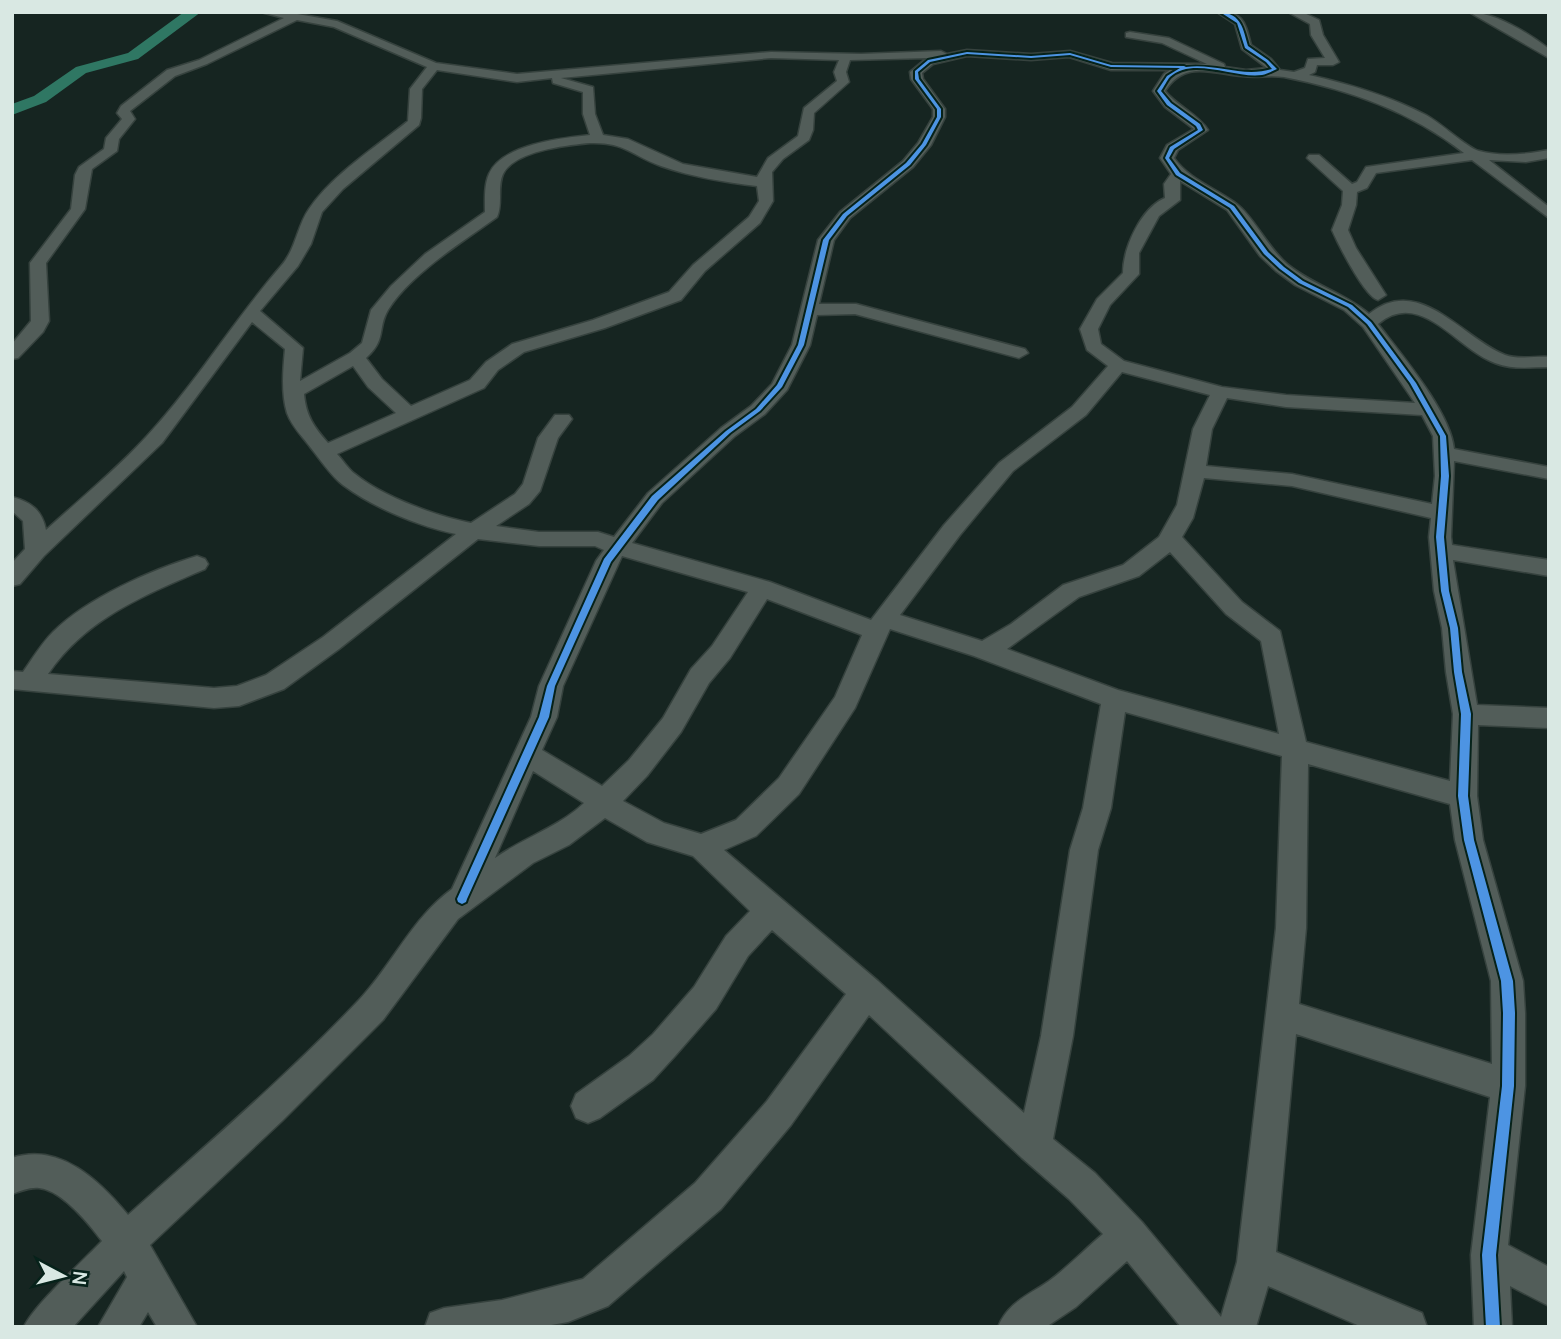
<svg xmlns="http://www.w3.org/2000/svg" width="1561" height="1339" viewBox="0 0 1561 1339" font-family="Manrope,sans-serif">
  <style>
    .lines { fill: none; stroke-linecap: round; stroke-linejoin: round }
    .river { fill: #2f7763; fill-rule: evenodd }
    .minor-casing { stroke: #36423e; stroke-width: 3 }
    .minor { fill: #525d59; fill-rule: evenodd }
    .cycleway-casing { stroke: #06221a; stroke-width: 4 }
    .cycleway { fill: #4d94e3; fill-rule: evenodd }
  </style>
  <rect width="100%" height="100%" fill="#162521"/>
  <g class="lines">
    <polygon class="river" points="184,12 201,12 138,59 86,73 46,102 12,115 12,104 34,96 76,67 128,53"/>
    <defs>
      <g id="minor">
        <path d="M261,12H286L337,21L436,63L517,74L771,52L861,54L941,51L947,54L967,50L1031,54L1070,51L1112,63L1207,64L1162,43L1126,37V33L1130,32L1169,38L1224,64L1225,67L1246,70L1267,68L1242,49L1235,24L1217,12C1244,12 1245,22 1251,45L1271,59L1280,70L1294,72L1305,68L1308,59L1325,58L1311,35L1310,24L1288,12H1302L1319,20L1323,35L1339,62L1333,65H1317L1315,72L1309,75C1349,84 1389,96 1426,115C1441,123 1466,147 1479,151C1500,157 1528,154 1549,150V158L1526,162L1489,160L1549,207V218L1472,160L1376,173L1367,188L1357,192L1356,205L1348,230L1356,248L1386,295L1378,300C1365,297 1338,244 1332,230L1342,205L1343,191L1307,158L1309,155H1319L1352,184L1357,182L1366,167L1464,153C1410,111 1350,90 1284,77C1270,75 1256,78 1242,76C1211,73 1185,60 1165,91C1177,106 1198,114 1208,130L1178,150L1174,158C1189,179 1213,187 1234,202C1253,215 1267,247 1287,264C1312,285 1345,293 1369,314C1419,273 1462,338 1505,355C1518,360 1535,356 1549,357V367C1531,367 1513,370 1495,363C1456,349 1421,288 1378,324C1401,354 1451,413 1454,449L1549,467V479L1454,461L1451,537L1452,545L1549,560V576L1453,560L1477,705L1549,708V728L1478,725L1477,796L1483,840L1523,981L1525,1013V1086L1508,1245L1549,1267V1306L1510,1286L1512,1327H1474L1471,1255L1490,1097L1296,1034L1276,1252L1422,1313L1427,1327H1362L1268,1286L1256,1327H1181L1127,1261L1076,1307L1046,1327H998C1008,1302 1029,1295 1049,1281C1068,1267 1085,1249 1103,1234L1069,1199L1022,1158L869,1015L791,1125L721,1209L608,1306L568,1322L540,1327H425L430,1313L444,1308L502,1300L583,1279L695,1183L767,1101L846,994L772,930L748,956L716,1009L675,1056L653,1080L600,1118L588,1123L576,1118L571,1106L576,1094L629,1056L653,1034L694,987L726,936L750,911L693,856L647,842L605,818L569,845L533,863L458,919L383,1020L282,1121L150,1245L197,1327H157L148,1312L139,1327H98L127,1277L124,1271L73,1327H24C33,1306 83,1261 102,1241C89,1224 62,1190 39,1188C30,1187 21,1191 12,1194V1158C60,1142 100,1181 128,1215C206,1145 287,1076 359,1000C392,965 412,918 452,889L531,717L539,686L596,561L604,550L595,546H539L478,539L339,649L284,689L239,706L214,708L12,689V671L23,672C33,658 41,644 53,632C87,598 151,570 197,556L205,559L208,564L205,569C145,595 86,618 48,674L214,688L237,686L266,675L323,637L456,534C418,526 374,508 343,485C331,476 320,459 311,448C303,437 292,427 287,413C281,393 283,370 285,349L252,322L162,443L44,556L20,584L12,586V563L25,549L23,521L12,511V497C31,502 42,510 46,530C80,499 116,470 147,436C196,383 234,320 281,266C296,249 297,226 309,209C333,174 376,147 408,121L410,89L427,67L334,27L297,20L207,64L175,76L130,111L135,119L119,139L117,151L92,169L85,209L46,263L49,321L43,332L18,358L12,359V344L31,321L30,263L71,209L75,175L79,167L104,149L106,138L122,119L117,113L121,106L167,70L199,60L284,18ZM967,56L1031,60L1069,57L1111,70H1170L1164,74L1153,91L1165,107L1194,129L1167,145L1160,158L1171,174L1164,184L1165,198C1141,208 1123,248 1123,273L1097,299L1080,329L1087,350L1108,366L1072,407L999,463L944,525L871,620L770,582L632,543L662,503L735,436L765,414L787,390L810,345L817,315L855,314L1019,358L1028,353L1025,349L856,304H819L834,240L850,218L913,167L931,145L945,117V109L923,79L922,73L933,64ZM771,58L839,60L834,72L837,81L804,108L798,136L768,158L757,177L683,164L628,139L603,135L595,114L593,87L561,78ZM927,58L910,72L911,79L933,109V117L918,143L903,161L840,212L818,240L792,345L772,384L751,406L721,428L648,493L614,537L598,532H539L496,526L529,504L540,491L558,438L572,419L569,415H555L538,438L523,484L515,494L471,523C436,516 383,497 355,474C348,469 343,460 337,454L484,388L498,370L524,352L605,328L681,300L705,271L760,223L773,201L772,172L783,159L809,140L813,130L814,113L849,82L846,72L850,60ZM437,70L517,82L552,78L553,83L583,92V114L590,135C562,138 502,144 489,174C484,185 485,200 485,212L425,254L391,286L371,310L362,343L350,353L300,381L303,348L260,311L298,266L311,244L322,212L343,189L419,125L421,118L422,89ZM590,143C625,142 631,155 661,166C692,177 724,182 757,186L759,201L749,217L693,265L669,292L593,320L512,344L486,362L470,380L411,406L382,379L366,358C387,339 377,329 388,310C410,274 464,241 497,217C503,204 497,187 503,174C514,151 567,145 590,143ZM1180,181L1227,210L1260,256L1276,271L1295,285L1344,310L1363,327L1415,403L1286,395L1222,387L1124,361L1101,344L1098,329L1110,305L1139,274V253L1159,216L1180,200ZM353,366L368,387L396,413L328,443C314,427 306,416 304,394ZM1122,372L1210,395L1193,429L1177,505L1159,537L1123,565L1063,585L1011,624L982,641L900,615L960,535L1013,471L1086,415ZM1227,398L1286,407L1422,415L1433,436L1435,476L1432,504L1292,474L1206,466L1212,429ZM1204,478L1292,486L1431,518L1429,537L1434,591L1442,628L1446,672L1453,714L1450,781L1306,742L1280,631L1242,602L1182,537L1193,518ZM1170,552L1226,614L1261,641L1279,734L1118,690L1007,649L1079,597L1139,576ZM622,556L748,592L712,646L691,669L663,718L629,760L602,786L542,750L557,717L563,686ZM767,599L862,635L835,697L779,778L736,820L701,834L664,823L623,801L647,776L681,732L709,683L730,658ZM890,629L974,656L1101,704L1083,808L1070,850L1041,1036L1024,1113L878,981L724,850L756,836L799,794L855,708ZM1125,712L1282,756L1276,928L1237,1262L1221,1317L1142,1222L1095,1173L1053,1139L1073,1036L1098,850L1111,808ZM1308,764L1450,804L1455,840L1491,981L1492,1064L1299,1004L1306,928ZM533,771L584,803C559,827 523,838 495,858Z"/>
        <path d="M1469,12C1494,12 1529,33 1549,49V58Z"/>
      </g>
    </defs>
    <use href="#minor" class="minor-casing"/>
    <use href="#minor" class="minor"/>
    <defs>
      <path id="cycleway" d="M1220,12C1242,14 1243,29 1248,46L1268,60L1277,69C1273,71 1267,74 1262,75C1235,79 1193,56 1170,77C1167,80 1164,87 1161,91L1171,103L1200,124L1203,130L1174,149L1169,158L1180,173L1234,206L1268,252L1284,267L1303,281L1352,305L1371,322L1416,383L1446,436L1449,476L1444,537L1449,591L1458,628L1462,672L1471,714L1468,796L1474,840L1513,981L1515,1013L1514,1086L1496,1255L1500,1327H1486L1482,1255L1502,1086L1503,1013L1501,981L1464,840L1458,796L1461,714L1454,672L1450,628L1441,591L1436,537L1441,476L1440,436L1410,383L1367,324L1348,307L1299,283L1280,269L1264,254L1230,208L1176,175L1165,158L1170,147L1198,130L1196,126L1167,105L1157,91L1167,76L1180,68L1111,67L1070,55L1031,58L967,54L930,62L918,72L919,79L941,109V117L926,145L910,165L847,216L829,240L804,345L782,387L760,411L730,433L658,500L611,562L555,686L549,717L467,899L466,902L462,904L458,902L457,899L539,717L547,686L604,559L652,496L726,431L756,409L777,385L798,345L823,240L843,214L906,163L922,144L937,117V109L915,79V71L928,60L967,52L1031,56L1070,53L1111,65L1184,66L1186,67C1216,63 1243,78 1272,69L1266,62L1245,48L1237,23Z"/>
    </defs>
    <use href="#cycleway" class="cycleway-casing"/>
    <use href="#cycleway" class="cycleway"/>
  </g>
  <rect width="1561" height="1339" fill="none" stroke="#d9e8e3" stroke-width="28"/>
  <g transform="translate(63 1276) rotate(97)" stroke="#06221a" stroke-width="5" paint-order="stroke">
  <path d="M0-5L12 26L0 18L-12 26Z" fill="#d9e8e3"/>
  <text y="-10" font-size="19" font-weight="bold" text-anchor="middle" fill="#d9e8e3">N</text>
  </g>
</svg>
